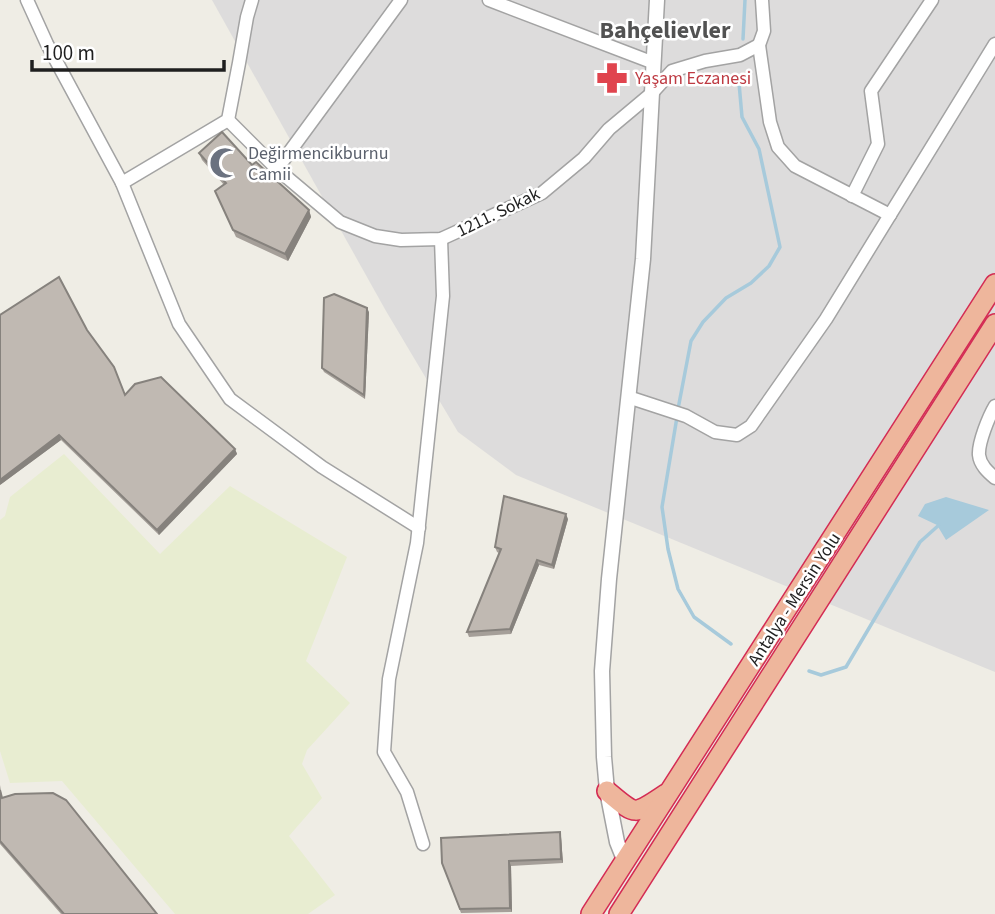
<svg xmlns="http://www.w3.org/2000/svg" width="995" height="914" viewBox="0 0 995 914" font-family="'Source Sans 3',sans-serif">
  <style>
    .residential { fill: #dddcdc }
    .farmland { fill: #e8edd1 }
    .water { fill: #a7cadb }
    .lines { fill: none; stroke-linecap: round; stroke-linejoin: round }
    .stream { stroke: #a7cadb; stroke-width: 3.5 }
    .minor-casing { stroke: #a3a3a3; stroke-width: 15 }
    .tertiary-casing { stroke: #a3a3a3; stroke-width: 17 }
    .trunk-casing { stroke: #d42c54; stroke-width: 22 }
    .minor { stroke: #fff; stroke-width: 12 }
    .tertiary { stroke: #fff; stroke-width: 14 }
    .trunk { stroke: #eeb69c; stroke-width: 19 }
    .wall { fill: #a59f99 }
    .shaded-wall { fill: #86827d }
    .building { fill: #c0b9b2; stroke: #86827d; stroke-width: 2 }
    .labels { text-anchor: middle; stroke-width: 5; stroke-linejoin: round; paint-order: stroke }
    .health-label { font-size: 18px; fill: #be3a42; stroke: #fff; text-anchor: start }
    .worship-label { font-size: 18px; fill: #5b616d; stroke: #fff; text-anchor: start }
    .street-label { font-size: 18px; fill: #1f1f1f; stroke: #fff }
    .district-label { font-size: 24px; font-weight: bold; fill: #525252; stroke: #fff }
  </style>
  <rect width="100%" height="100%" fill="#efede5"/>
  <polygon class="residential" points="212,0 995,0 995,672 516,475 458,432 386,311"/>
  <polygon class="farmland" points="64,454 160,554 230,486 347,557 306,661 350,703 307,750 302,764 322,798 289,836 335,895 308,914 175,914 62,781 10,783 0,751 0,520 5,516 10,497"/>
  <polygon class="water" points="946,497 989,510 946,540 937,525 918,516 925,504"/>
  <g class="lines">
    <g class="stream">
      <polyline points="743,39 745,0"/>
      <polyline points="678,409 691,341 703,322 726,298 751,283 769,266 780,247 759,149 742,117 739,83"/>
      <polyline points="677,417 662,507 668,549 678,589 694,617 731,644"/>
      <polyline points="809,671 821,675 846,667 920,542 939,525"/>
    </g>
    <defs>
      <g id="minor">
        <polyline points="27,0 47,44 122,183 179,324 230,399 322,467 419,528"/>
        <polyline points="489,0 654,63"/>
        <polyline points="762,0 764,31 759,45 770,122 778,147 795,166 890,215"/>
        <polyline points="228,120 277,169 340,222 375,236 401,240 441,239 542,193 584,158 609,129 652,93 672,71 705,61 740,55 759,45"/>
        <polyline points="277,169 401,0"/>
        <polyline points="122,183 228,120 239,63 247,17 252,0"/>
        <polyline points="852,196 878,144 871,91 932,0"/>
        <polyline points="628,397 686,416 715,432 737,435 751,426 826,319 995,44"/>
        <path d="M995,406C989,416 978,443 979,455C980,465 988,472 995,478"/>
        <polyline points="423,844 407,792 384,752 389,679 417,543 443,296 441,239"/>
      </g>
      <polyline id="tertiary" points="625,862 617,842 607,791 604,757 602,671 609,579 643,259 657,0"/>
      <g id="trunk">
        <path d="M607,791C637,816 633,816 666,794"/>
        <polyline points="591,914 995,284"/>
        <polyline points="619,914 995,324"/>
      </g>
    </defs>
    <use href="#minor" class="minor-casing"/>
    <use href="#tertiary" class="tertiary-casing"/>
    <use href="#trunk" class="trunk-casing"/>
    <use href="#minor" class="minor"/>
    <use href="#tertiary" class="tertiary"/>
    <use href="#trunk" class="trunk"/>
  </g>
  <g class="wall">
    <polygon points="199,153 252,165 309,210 311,217 288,261 236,237 218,198 224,185 202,160"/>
    <polygon points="369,312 365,399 324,372 322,368"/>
    <polygon points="87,330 125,395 235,449 237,454 159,535 61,440 0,485"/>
    <polygon points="568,519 554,569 539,565 511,634 469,637 467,632 499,553 497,552 495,547"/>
    <polygon points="0,785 2,797 157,914 61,914 0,844"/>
    <polygon points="560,832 561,837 563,863 511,866 512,912 461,913 442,863"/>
  </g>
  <g class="shaded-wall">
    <polygon points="309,210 311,217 288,261 285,254"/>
    <polygon points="367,308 369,312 365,399 364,395"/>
    <polygon points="59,435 61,440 0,485 0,480"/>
    <polygon points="235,449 237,454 159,535 157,530"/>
    <polygon points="566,514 568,519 554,569 552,565"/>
    <polygon points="537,560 539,565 511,634 510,629"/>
    <polygon points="560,832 561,837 563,863 561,859"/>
    <polygon points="509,861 511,866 512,912 510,908"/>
  </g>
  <g class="building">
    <polygon points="222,132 252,165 256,162 309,210 285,254 233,230 215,191 226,183 199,153"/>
    <polygon points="59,277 87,330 114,367 125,395 135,384 161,377 235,449 157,530 59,435 0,480 0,315"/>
    <polygon points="334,294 367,308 364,395 322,368 324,298"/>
    <polygon points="504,496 566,514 552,565 537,560 510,629 467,632 501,549 495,547"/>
    <polygon points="0,790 2,798 15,794 53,793 66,800 157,914 64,914 0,841"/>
    <polygon points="560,832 561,859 509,861 510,908 460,909 442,863 441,838"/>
  </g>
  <defs>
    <symbol id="pharmacy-bare" viewBox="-9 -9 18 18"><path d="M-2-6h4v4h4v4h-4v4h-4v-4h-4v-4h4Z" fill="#e0444e" stroke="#fff" stroke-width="2.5" paint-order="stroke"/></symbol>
    <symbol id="mosque-bare" viewBox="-9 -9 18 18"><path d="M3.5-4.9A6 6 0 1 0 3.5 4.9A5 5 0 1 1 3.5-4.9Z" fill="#6b7280" stroke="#fff" stroke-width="2.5" paint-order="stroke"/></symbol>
  </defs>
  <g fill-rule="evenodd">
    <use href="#pharmacy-bare" x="590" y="56" width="44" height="44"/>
    <use href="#mosque-bare" x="203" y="141" width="44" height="44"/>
  </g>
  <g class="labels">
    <g class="health-label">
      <text x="635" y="84">Yaşam Eczanesi</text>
    </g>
    <g class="worship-label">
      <text x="248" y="159">Değirmencikburnu<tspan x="248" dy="21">Camii</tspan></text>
    </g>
    <g class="street-label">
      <text transform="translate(498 212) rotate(-26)" y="6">1211. Sokak</text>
      <text transform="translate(794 599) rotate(-57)" y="6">Antalya - Mersin Yolu</text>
    </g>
    <g class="district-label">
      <text x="665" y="38">Bahçelievler</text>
    </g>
  </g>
  <path d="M32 60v10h192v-10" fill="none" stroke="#1f1f1f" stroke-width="3.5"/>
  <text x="42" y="60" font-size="21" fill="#1f1f1f" stroke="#ffffff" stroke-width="5" paint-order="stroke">100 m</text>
</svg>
